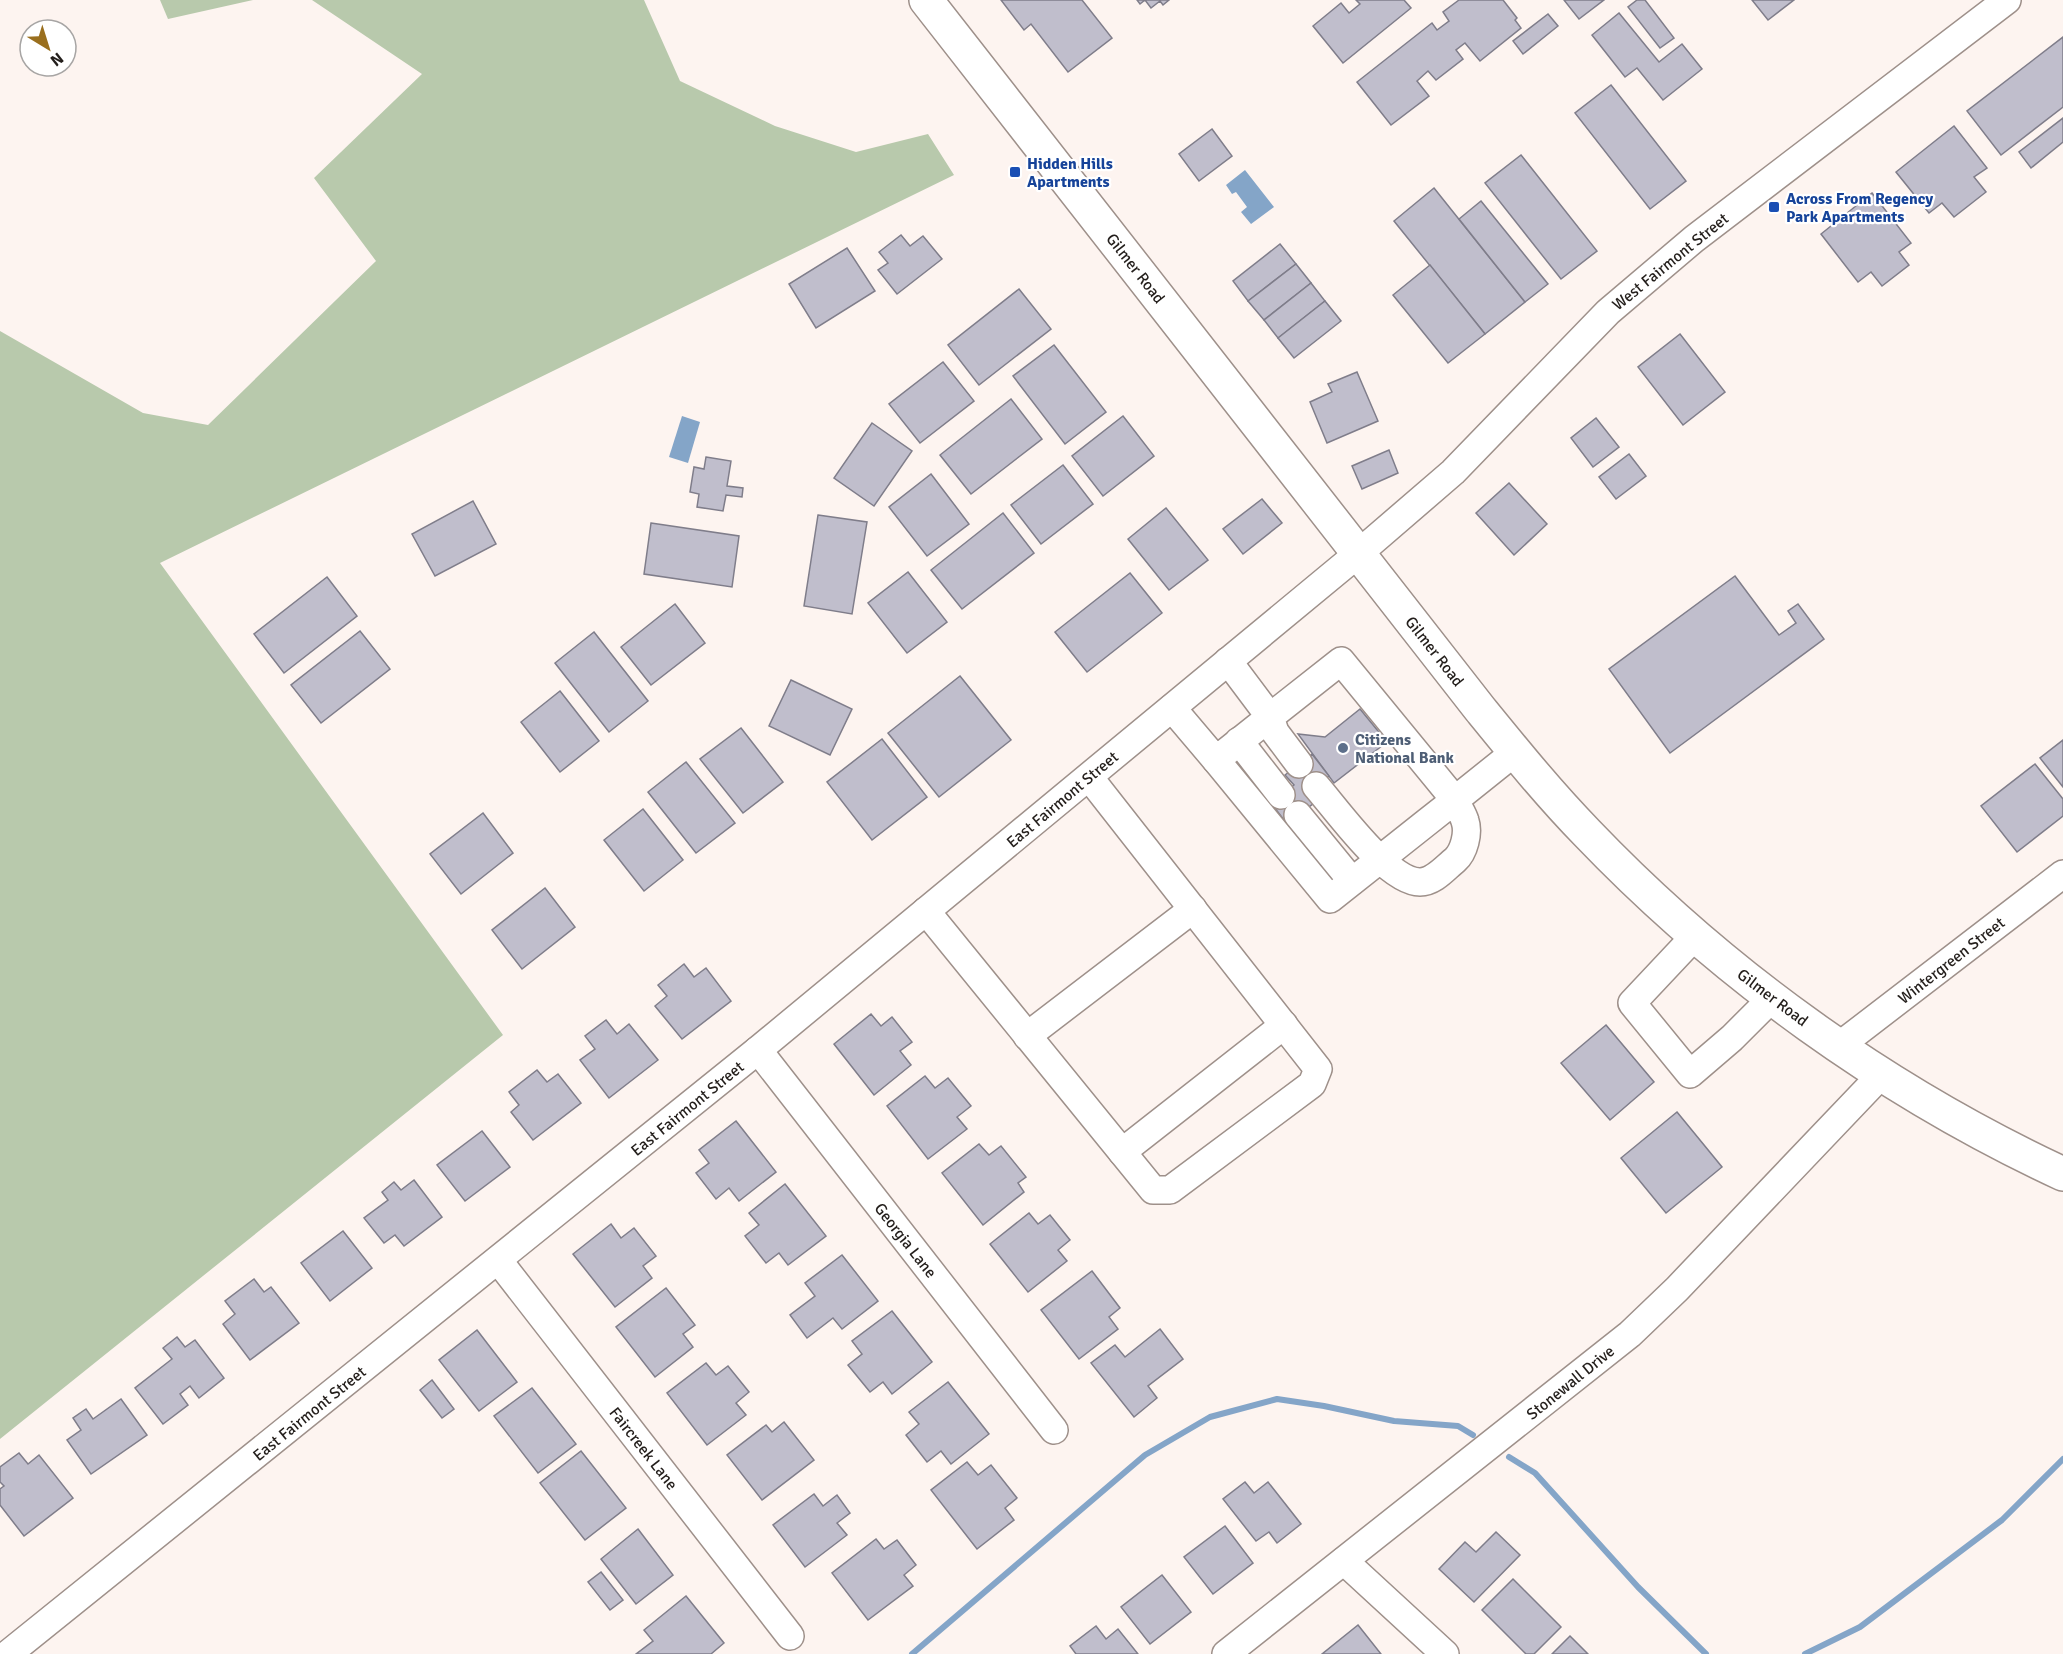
<svg xmlns="http://www.w3.org/2000/svg" width="2063" height="1654" viewBox="0 0 2063 1654" font-family="Signika,sans-serif">
  <style>
    .green { fill: #b8c9ac }
    .water { fill: #84a5c8 }
    .lines { fill: none; stroke-linecap: round; stroke-linejoin: round }
    .stream { stroke: #84a5c8; stroke-width: 6 }
    .building { fill: #c0becc; stroke: #7f7d8a; stroke-width: 1.5 }
    .minor-casing { stroke: #9e908a; stroke-width: 30 }
    .major-casing { stroke: #9e908a; stroke-width: 36 }
    .minor { stroke: #fff; stroke-width: 27 }
    .major { stroke: #fff; stroke-width: 33 }
    .transit-dot { fill: #1a4fb4; stroke: #fff; stroke-width: 2 }
    .service-dot { fill: #5c6f8a; stroke: #fff; stroke-width: 2 }
    .labels { text-anchor: middle; stroke-width: 4.5; stroke-linejoin: round; paint-order: stroke }
    .transit-label { font-size: 16px; font-weight: bold; fill: #164399; stroke: #fff; text-anchor: start }
    .street-label { font-size: 16px; fill: #231e1b; stroke: #fff }
    .service-label { font-size: 16px; font-weight: bold; fill: #4e5e75; stroke: #fff; text-anchor: start }
  </style>
  <rect width="100%" height="100%" fill="#fdf4f0"/>
  <g class="green">
    <polygon points="160,0 253,0 168,19"/>
    <polygon points="312,0 644,0 680,81 775,126 856,152 928,134 954,175 160,563 503,1035 0,1439 0,331 143,413 208,425 376,261 314,178 422,74"/>
  </g>
  <g class="water">
    <polygon points="1245,170 1274,207 1251,224 1241,212 1247,207 1236,192 1232,194 1226,185"/>
    <polygon points="682,416 700,422 688,463 669,457"/>
  </g>
  <g class="lines">
    <g class="stream">
      <polyline points="1509,1457 1535,1473 1638,1587 1706,1654"/>
      <polyline points="912,1654 1145,1455 1210,1417 1277,1399 1324,1406 1394,1421 1458,1426 1473,1435"/>
      <polyline points="1805,1654 1860,1627 2002,1520 2063,1459"/>
    </g>
  </g>
  <g class="building">
    <polygon points="1001,0 1082,0 1112,38 1068,72 1031,24 1024,30"/>
    <polygon points="1137,0 1169,0 1163,5 1160,1 1151,8 1145,0 1140,4"/>
    <polygon points="1356,0 1404,0 1411,8 1343,63 1313,26 1341,3 1349,13 1360,4"/>
    <polygon points="1459,0 1503,0 1517,18 1515,20 1521,28 1480,61 1465,43 1456,50 1463,59 1436,80 1428,71 1417,81 1429,96 1391,125 1357,82 1432,23 1437,30 1449,21 1443,12"/>
    <polygon points="1564,0 1604,0 1579,19"/>
    <polygon points="1637,0 1645,0 1674,38 1660,48 1628,7"/>
    <polygon points="1752,0 1794,0 1768,20"/>
    <polygon points="1619,13 1659,62 1682,44 1702,69 1663,100 1637,68 1625,77 1592,35"/>
    <polygon points="1548,14 1558,26 1523,54 1513,41"/>
    <polygon points="2063,37 2063,107 2001,155 1967,111"/>
    <polygon points="1611,85 1686,181 1650,209 1575,113"/>
    <polygon points="2063,118 2063,142 2031,168 2019,152"/>
    <polygon points="1954,126 1987,168 1974,177 1986,192 1954,217 1942,203 1929,213 1896,172"/>
    <polygon points="1212,129 1232,156 1199,181 1179,154"/>
    <polygon points="1521,155 1597,251 1561,279 1485,183"/>
    <polygon points="1434,188 1525,302 1485,334 1394,221"/>
    <polygon points="1872,193 1911,243 1899,252 1909,265 1882,286 1871,272 1858,282 1821,234"/>
    <polygon points="1481,201 1548,284 1525,302 1459,219"/>
    <polygon points="901,235 910,246 923,236 942,259 897,294 878,270 888,263 879,252"/>
    <polygon points="1280,244 1296,264 1248,301 1233,281"/>
    <polygon points="847,248 875,291 816,328 789,284"/>
    <polygon points="1296,264 1311,283 1264,320 1248,301"/>
    <polygon points="1430,265 1485,334 1448,363 1393,295"/>
    <polygon points="1311,283 1325,301 1278,338 1264,320"/>
    <polygon points="1019,289 1051,329 979,385 948,345"/>
    <polygon points="1325,301 1341,321 1294,358 1278,338"/>
    <polygon points="1680,334 1725,392 1683,425 1638,367"/>
    <polygon points="1054,345 1106,412 1065,444 1013,376"/>
    <polygon points="943,362 974,401 920,443 889,404"/>
    <polygon points="1357,372 1378,421 1327,443 1310,402 1332,392 1328,384"/>
    <polygon points="1011,399 1042,439 971,494 940,455"/>
    <polygon points="1123,416 1154,456 1103,496 1072,456"/>
    <polygon points="1596,418 1619,447 1593,467 1571,438"/>
    <polygon points="872,423 912,451 874,506 834,478"/>
    <polygon points="1389,450 1398,473 1362,489 1352,466"/>
    <polygon points="1629,454 1646,476 1616,499 1599,477"/>
    <polygon points="706,457 731,461 727,486 743,488 742,497 726,495 723,511 697,507 699,494 690,492 694,467 704,469"/>
    <polygon points="1063,465 1093,504 1041,544 1011,505"/>
    <polygon points="931,474 969,524 927,556 889,507"/>
    <polygon points="1509,483 1547,524 1514,555 1476,513"/>
    <polygon points="1262,499 1282,523 1243,554 1223,529"/>
    <polygon points="473,501 496,544 435,576 412,534"/>
    <polygon points="1166,508 1208,560 1169,590 1128,539"/>
    <polygon points="1003,513 1034,553 962,609 931,570"/>
    <polygon points="818,515 867,522 852,614 804,606"/>
    <polygon points="651,523 739,536 732,587 644,574"/>
    <polygon points="908,572 947,622 907,653 868,603"/>
    <polygon points="1130,573 1162,613 1087,672 1055,632"/>
    <polygon points="1735,576 1779,635 1796,623 1788,611 1798,604 1824,639 1670,753 1609,669"/>
    <polygon points="327,577 357,616 284,673 254,634"/>
    <polygon points="675,604 705,643 651,685 621,647"/>
    <polygon points="360,631 390,669 321,723 291,685"/>
    <polygon points="594,632 648,701 609,732 555,663"/>
    <polygon points="960,676 1011,740 939,797 888,733"/>
    <polygon points="791,680 852,709 830,755 769,726"/>
    <polygon points="560,691 599,741 560,772 521,722"/>
    <polygon points="1360,709 1387,742 1334,783 1298,734 1325,737"/>
    <polygon points="741,728 783,782 743,813 700,759"/>
    <polygon points="882,739 927,797 872,840 827,782"/>
    <polygon points="2063,740 2063,787 2040,758"/>
    <polygon points="1312,754 1329,776 1307,793 1314,803 1287,824 1271,803 1294,785 1285,775"/>
    <polygon points="686,762 735,823 696,853 648,792"/>
    <polygon points="2035,764 2063,799 2063,816 2017,852 1981,806"/>
    <polygon points="643,809 683,860 644,891 604,840"/>
    <polygon points="483,813 513,853 461,894 430,854"/>
    <polygon points="545,888 575,927 522,969 492,930"/>
    <polygon points="684,964 694,977 706,968 731,1001 682,1039 655,1006 667,996 658,985"/>
    <polygon points="871,1014 881,1026 892,1017 912,1042 900,1051 911,1065 874,1095 834,1044"/>
    <polygon points="606,1020 617,1034 629,1024 658,1060 609,1098 580,1060 595,1049 585,1036"/>
    <polygon points="1606,1025 1654,1082 1610,1120 1561,1063"/>
    <polygon points="537,1070 547,1082 558,1074 581,1103 533,1140 511,1112 519,1105 509,1092"/>
    <polygon points="925,1076 935,1088 948,1078 971,1106 957,1117 967,1129 928,1159 887,1106"/>
    <polygon points="1677,1112 1722,1167 1666,1213 1621,1158"/>
    <polygon points="736,1121 776,1172 739,1201 729,1188 716,1199 696,1173 709,1163 699,1150"/>
    <polygon points="482,1131 510,1167 465,1201 437,1165"/>
    <polygon points="979,1144 989,1155 1001,1146 1026,1177 1018,1183 1024,1192 983,1225 942,1173"/>
    <polygon points="414,1180 442,1217 404,1246 395,1235 384,1243 364,1218 388,1200 382,1192 394,1182 401,1190"/>
    <polygon points="785,1184 826,1236 788,1265 779,1253 766,1263 745,1236 759,1225 749,1213"/>
    <polygon points="1029,1213 1038,1224 1050,1215 1070,1240 1058,1250 1067,1261 1028,1292 990,1244"/>
    <polygon points="611,1224 621,1238 634,1228 656,1256 643,1266 652,1278 615,1307 573,1254"/>
    <polygon points="343,1231 372,1268 330,1301 301,1263"/>
    <polygon points="842,1255 878,1301 842,1329 833,1318 807,1338 790,1315 815,1296 805,1283"/>
    <polygon points="1092,1271 1120,1308 1109,1317 1118,1329 1079,1359 1041,1310"/>
    <polygon points="254,1279 264,1292 271,1287 299,1323 250,1360 223,1324 235,1314 225,1301"/>
    <polygon points="666,1288 695,1325 683,1334 693,1347 655,1377 616,1327"/>
    <polygon points="892,1311 932,1362 892,1394 883,1382 870,1392 848,1365 862,1354 852,1341"/>
    <polygon points="1160,1329 1183,1359 1148,1386 1157,1398 1134,1417 1091,1363 1115,1345 1125,1357"/>
    <polygon points="477,1330 517,1382 479,1411 439,1360"/>
    <polygon points="177,1337 185,1347 195,1340 224,1378 199,1398 190,1386 180,1394 188,1405 163,1424 135,1388 172,1359 163,1348"/>
    <polygon points="706,1363 716,1375 728,1366 749,1392 736,1403 746,1415 707,1445 667,1393"/>
    <polygon points="432,1380 454,1409 442,1418 420,1390"/>
    <polygon points="948,1382 989,1434 951,1464 941,1451 927,1462 906,1435 919,1424 909,1412"/>
    <polygon points="532,1388 576,1444 538,1473 494,1416"/>
    <polygon points="121,1399 147,1435 91,1474 67,1440 81,1430 73,1418 86,1409 93,1419"/>
    <polygon points="784,1422 814,1460 762,1500 727,1455 766,1425 772,1432"/>
    <polygon points="581,1451 626,1508 585,1540 540,1483"/>
    <polygon points="19,1453 28,1464 39,1455 73,1498 24,1536 0,1505 0,1489 4,1486 0,1482 0,1467"/>
    <polygon points="967,1462 978,1475 991,1465 1017,1498 1005,1508 1014,1520 977,1549 931,1490"/>
    <polygon points="1245,1482 1254,1493 1268,1482 1301,1524 1277,1543 1269,1532 1256,1541 1223,1499"/>
    <polygon points="814,1494 823,1506 837,1495 850,1513 837,1523 847,1535 805,1567 773,1525"/>
    <polygon points="1225,1526 1253,1563 1213,1594 1184,1557"/>
    <polygon points="638,1529 673,1575 636,1604 601,1559"/>
    <polygon points="1496,1532 1520,1555 1474,1602 1439,1569 1465,1542 1476,1552"/>
    <polygon points="876,1539 884,1549 897,1540 916,1565 904,1575 913,1586 868,1620 832,1573"/>
    <polygon points="601,1572 623,1600 610,1610 588,1582"/>
    <polygon points="1162,1575 1191,1612 1150,1644 1121,1607"/>
    <polygon points="1513,1579 1561,1627 1534,1654 1526,1654 1482,1610"/>
    <polygon points="686,1596 724,1643 711,1654 636,1654 653,1641 644,1630"/>
    <polygon points="1358,1625 1381,1654 1322,1654"/>
    <polygon points="1096,1626 1106,1639 1118,1629 1138,1654 1076,1654 1070,1646"/>
    <polygon points="1570,1636 1588,1654 1552,1654"/>
  </g>
  <g class="lines">
    <defs>
      <g id="minor">
        <polyline points="1172,708 1216,760 1270,717 1228,661"/>
        <polyline points="1239,741 1281,795"/>
        <path d="M1216,760L1330,899C1371,867 1413,833 1455,800C1458,807 1463,814 1465,821C1469,833 1464,852 1455,860C1445,868 1434,882 1420,882C1388,882 1337,810 1316,786"/>
        <polyline points="1299,764 1275,732 1270,717 1341,661 1455,800 1515,752"/>
        <polyline points="1298,815 1352,881"/>
        <polyline points="926,911 1153,1190 1170,1190 1312,1084 1318,1069 1089,777"/>
        <polyline points="1695,936 1632,1003 1690,1074 1732,1038 1772,998"/>
        <polyline points="1027,1036 1193,909"/>
        <polyline points="1839,1046 2063,874"/>
        <polyline points="758,1050 1054,1430"/>
        <polyline points="1122,1152 1284,1025"/>
        <polyline points="498,1260 790,1636"/>
        <polyline points="1344,1561 1445,1654"/>
        <polyline points="8,1654 758,1050 1359,553 1453,472 1608,312 1694,239 2007,0"/>
        <polyline points="1226,1654 1630,1334 1677,1289 1882,1074"/>
      </g>
      <path id="major" d="M926,0L1480,709C1515,752 1549,794 1587,833C1722,974 1885,1091 2063,1174"/>
    </defs>
    <use href="#minor" class="minor-casing"/>
    <use href="#major" class="major-casing"/>
    <use href="#minor" class="minor"/>
    <use href="#major" class="major"/>
  </g>
  <g class="transit-dot">
    <rect x="1009" y="166" width="12" height="12" rx="3"/>
    <rect x="1768" y="201" width="12" height="12" rx="3"/>
  </g>
  <circle class="service-dot" cx="1343" cy="748" r="6"/>
  <g class="labels">
    <g class="transit-label">
      <text x="1027" y="169">Hidden Hills<tspan x="1027" dy="18">Apartments</tspan></text>
      <text x="1786" y="204">Across From Regency<tspan x="1786" dy="18">Park Apartments</tspan></text>
    </g>
    <g class="street-label">
      <text transform="translate(1670 261) rotate(-39)" y="6">West Fairmont Street</text>
      <text transform="translate(1136 268) rotate(52)" y="6">Gilmer Road</text>
      <text transform="translate(1435 651) rotate(52)" y="6">Gilmer Road</text>
      <text transform="translate(1062 799) rotate(-40)" y="6">East Fairmont Street</text>
      <text transform="translate(1951 960) rotate(-38)" y="6">Wintergreen Street</text>
      <text transform="translate(1773 997) rotate(37)" y="6">Gilmer Road</text>
      <text transform="translate(687 1108) rotate(-39)" y="6">East Fairmont Street</text>
      <text transform="translate(906 1240) rotate(52)" y="6">Georgia Lane</text>
      <text transform="translate(1570 1382) rotate(-39)" y="6">Stonewall Drive</text>
      <text transform="translate(309 1413) rotate(-39)" y="6">East Fairmont Street</text>
      <text transform="translate(644 1448) rotate(52)" y="6">Faircreek Lane</text>
    </g>
    <g class="service-label">
      <text x="1355" y="745">Citizens<tspan x="1355" dy="18">National Bank</tspan></text>
    </g>
  </g>
  <g transform="translate(48 48) rotate(142)"><circle r="28" fill="#ffffff" stroke="#a7a5a4" stroke-width="1.5"/>
  <path d="M0-4.5L10 22L0 15L-10 22Z" fill="#9a6f1e"/>
  <text y="-9" font-size="16" font-weight="bold" text-anchor="middle" fill="#231e1b">N</text>
  </g>
</svg>
